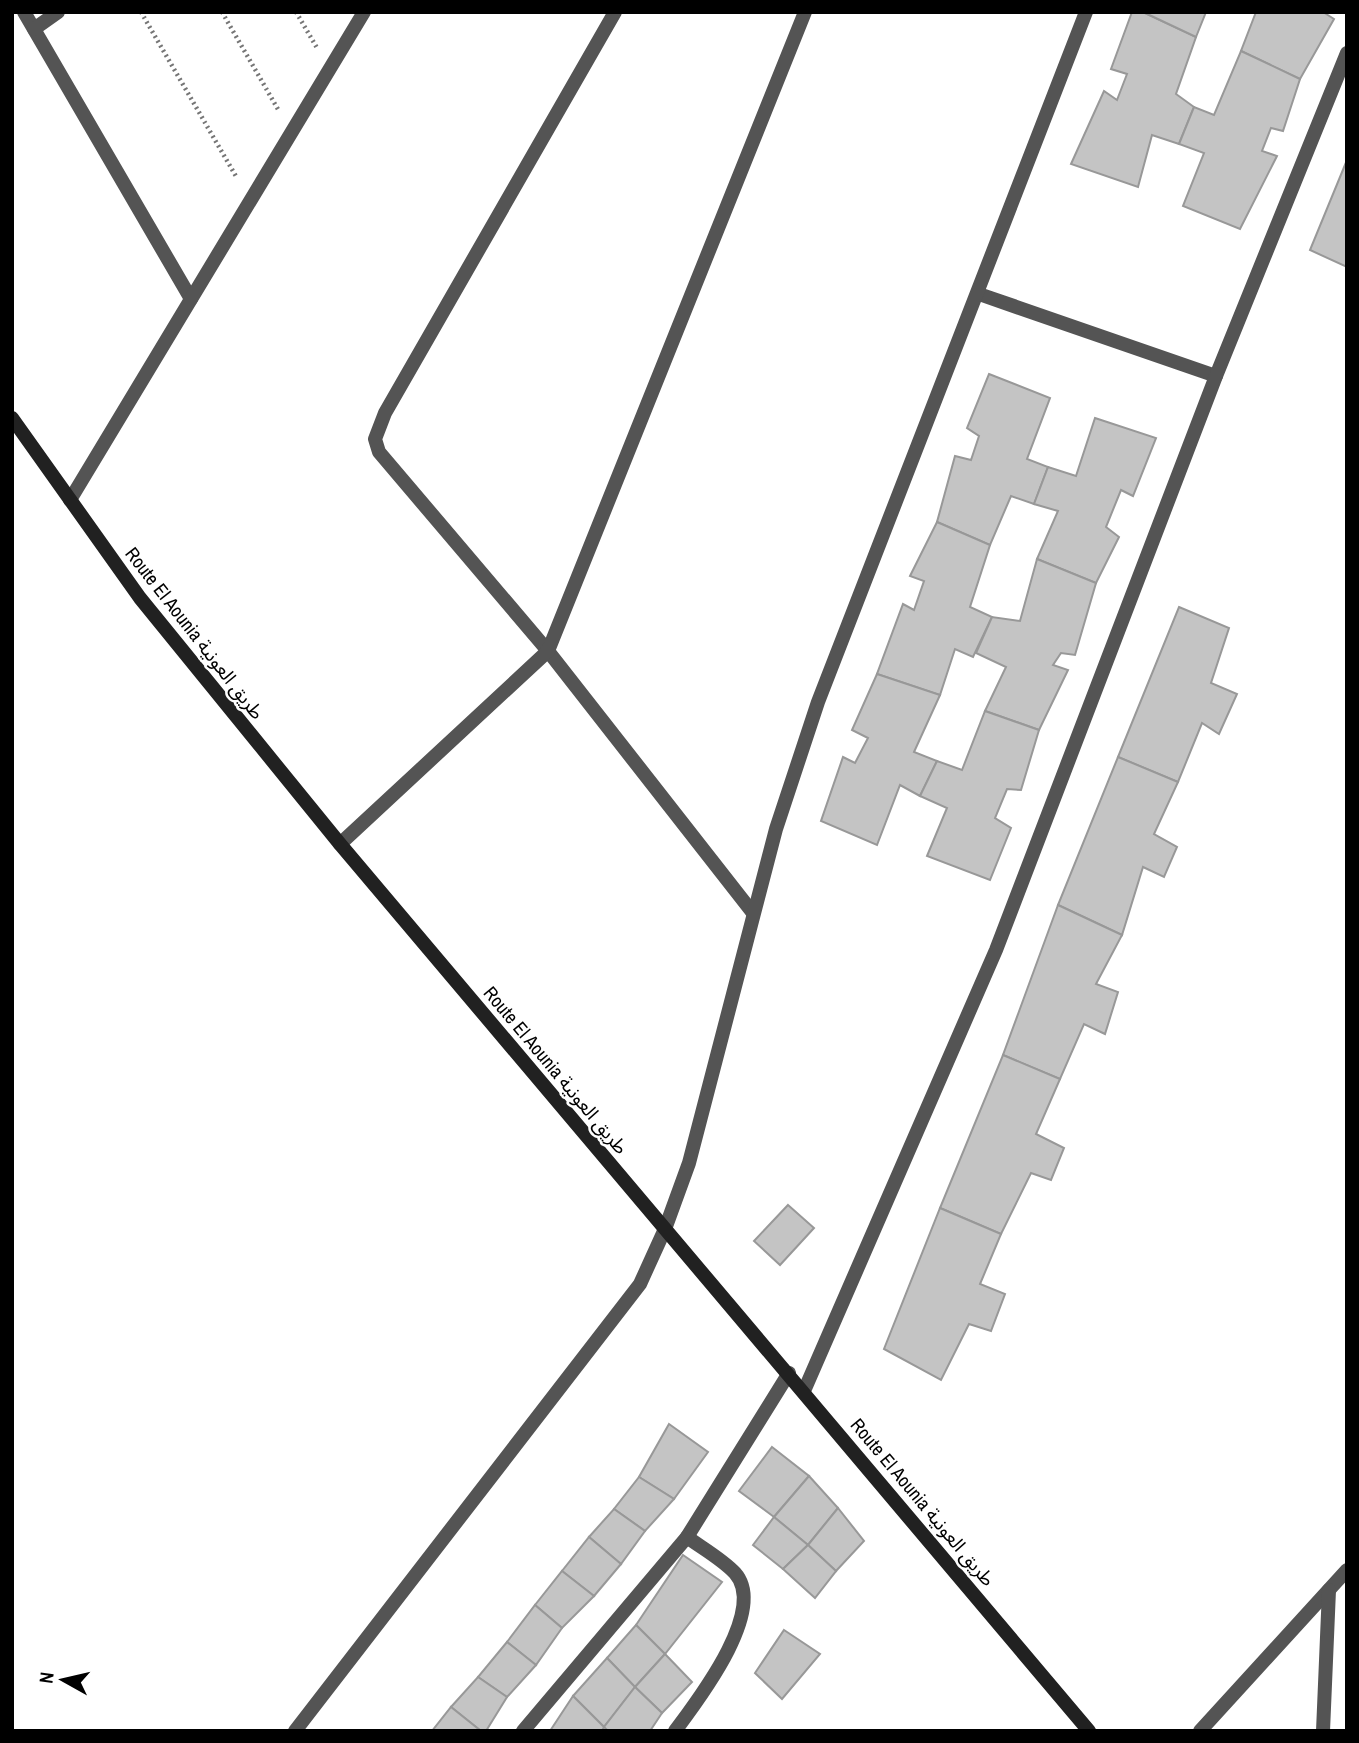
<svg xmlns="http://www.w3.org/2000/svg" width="1359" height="1743" viewBox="0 0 1359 1743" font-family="'Archivo Narrow','Noto Sans Arabic',sans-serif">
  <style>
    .building { fill: #c4c4c4; stroke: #989898; stroke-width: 2 }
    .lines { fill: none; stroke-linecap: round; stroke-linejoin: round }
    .path { stroke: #767676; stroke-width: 4.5; stroke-dasharray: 2 3.5; stroke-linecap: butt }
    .street { stroke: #545454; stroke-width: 14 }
    .secondary { stroke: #212121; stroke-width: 14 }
    .labels { text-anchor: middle; stroke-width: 5; stroke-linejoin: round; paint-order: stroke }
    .street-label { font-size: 19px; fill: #000; stroke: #fff }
  </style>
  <rect width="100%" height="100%" fill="#fff"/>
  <g class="building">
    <polygon points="1132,12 1143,12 1196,37 1176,94 1194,107 1179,144 1152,135 1138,187 1071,164 1104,91 1117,100 1127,74 1111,69"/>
    <polygon points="1143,12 1206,12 1196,37"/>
    <polygon points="1256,12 1323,12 1334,19 1300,79 1241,51"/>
    <polygon points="1241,51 1300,79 1283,131 1271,128 1262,151 1277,156 1240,229 1183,206 1204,153 1179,144 1194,107 1214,115"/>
    <polygon points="1347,160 1347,267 1310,250"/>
    <polygon points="989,374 1050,398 1027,459 1048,467 1034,504 1011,496 990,545 937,522 955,456 971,460 979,436 967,428"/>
    <polygon points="1095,418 1156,438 1133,496 1121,490 1106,527 1119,537 1096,583 1037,559 1058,511 1034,504 1048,467 1076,476"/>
    <polygon points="937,522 990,545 970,607 992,617 973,657 955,649 940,695 877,674 903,604 914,610 924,581 910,576"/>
    <polygon points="1037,559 1096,583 1075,655 1061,653 1053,665 1068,670 1039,730 985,711 1006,667 976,653 992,617 1020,621"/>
    <polygon points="1179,607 1229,628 1211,683 1237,694 1219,734 1202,723 1178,782 1118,757"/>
    <polygon points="877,674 940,695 914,752 937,761 920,796 900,785 877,845 821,821 843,757 855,763 868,738 852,730"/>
    <polygon points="985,711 1039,730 1021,790 1007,789 995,818 1011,828 990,880 927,856 947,808 920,796 937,761 962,770"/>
    <polygon points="1118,757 1178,782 1154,834 1177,847 1164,877 1143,867 1122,935 1058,905"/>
    <polygon points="1058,905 1122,935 1096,984 1118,992 1105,1034 1084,1024 1060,1079 1003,1055"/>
    <polygon points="1003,1055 1060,1079 1036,1134 1064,1148 1051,1180 1031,1173 1001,1234 940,1208"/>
    <polygon points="788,1205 814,1228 780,1265 754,1241"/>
    <polygon points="940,1208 1001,1234 980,1284 1005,1294 991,1331 969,1324 941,1380 884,1349"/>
    <polygon points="669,1424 708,1452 674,1499 639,1477"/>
    <polygon points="772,1447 809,1476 774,1517 739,1491"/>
    <polygon points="809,1476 838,1508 808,1545 774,1517"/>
    <polygon points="639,1477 674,1499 645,1531 614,1509"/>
    <polygon points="838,1508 864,1541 836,1571 808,1545"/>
    <polygon points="614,1509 645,1531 621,1564 589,1537"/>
    <polygon points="774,1517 808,1545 783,1569 753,1545"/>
    <polygon points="589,1537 621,1564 594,1596 562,1571"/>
    <polygon points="808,1545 836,1571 815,1598 783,1569"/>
    <polygon points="683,1555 722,1582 665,1654 636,1625"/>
    <polygon points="562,1571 594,1596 562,1628 535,1605"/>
    <polygon points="535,1605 562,1628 536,1665 507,1642"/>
    <polygon points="636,1625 665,1654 635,1687 607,1658"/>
    <polygon points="784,1630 820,1654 782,1699 755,1673"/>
    <polygon points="507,1642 536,1665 507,1697 478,1677"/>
    <polygon points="665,1654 692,1682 662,1713 635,1687"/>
    <polygon points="607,1658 635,1687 604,1727 573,1696"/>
    <polygon points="478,1677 507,1697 486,1731 481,1731 451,1707"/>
    <polygon points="635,1687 662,1713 650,1731 608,1731 604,1727"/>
    <polygon points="573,1696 604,1727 602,1731 550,1731"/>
    <polygon points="451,1707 481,1731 432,1731"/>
  </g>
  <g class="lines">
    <g class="path">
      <polyline points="141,12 237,178"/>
      <polyline points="222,12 279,111"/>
      <polyline points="296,12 317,48"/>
    </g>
    <g class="street">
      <polyline points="24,12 191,299"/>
      <polyline points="615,12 385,413 375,439 379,452 548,651 753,913"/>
      <polyline points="34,29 58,12"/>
      <polyline points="979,294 1216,376"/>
      <polyline points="70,500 364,12"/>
      <polyline points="340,844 548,651 805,12"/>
      <polyline points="804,1391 996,950 1216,376 1347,53"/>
      <polyline points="295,1731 640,1284 665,1229 689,1163 776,829 818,702 1086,12"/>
      <polyline points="523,1731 687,1537 789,1373"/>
      <path d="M675,1731C698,1700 768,1610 735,1573C722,1559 702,1548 687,1537"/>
      <polyline points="1200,1731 1347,1570"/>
      <polyline points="1323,1731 1329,1590"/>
    </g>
    <polyline class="secondary" points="12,418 140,598 340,844 1089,1731"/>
  </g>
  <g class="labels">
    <g class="street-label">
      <text transform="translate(195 633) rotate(52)" y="7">Route El Aounia طريق العونية</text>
      <text transform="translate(556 1070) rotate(50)" y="7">Route El Aounia طريق العونية</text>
      <text transform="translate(923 1502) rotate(50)" y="7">Route El Aounia طريق العونية</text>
    </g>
  </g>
  <rect width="1359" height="1743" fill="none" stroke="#000000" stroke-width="28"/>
  <g transform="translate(63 1680) rotate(278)" stroke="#ffffff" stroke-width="5" paint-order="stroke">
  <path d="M0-5L12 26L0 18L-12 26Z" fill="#000000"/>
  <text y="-10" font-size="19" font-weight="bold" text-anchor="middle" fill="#000000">N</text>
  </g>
</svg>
